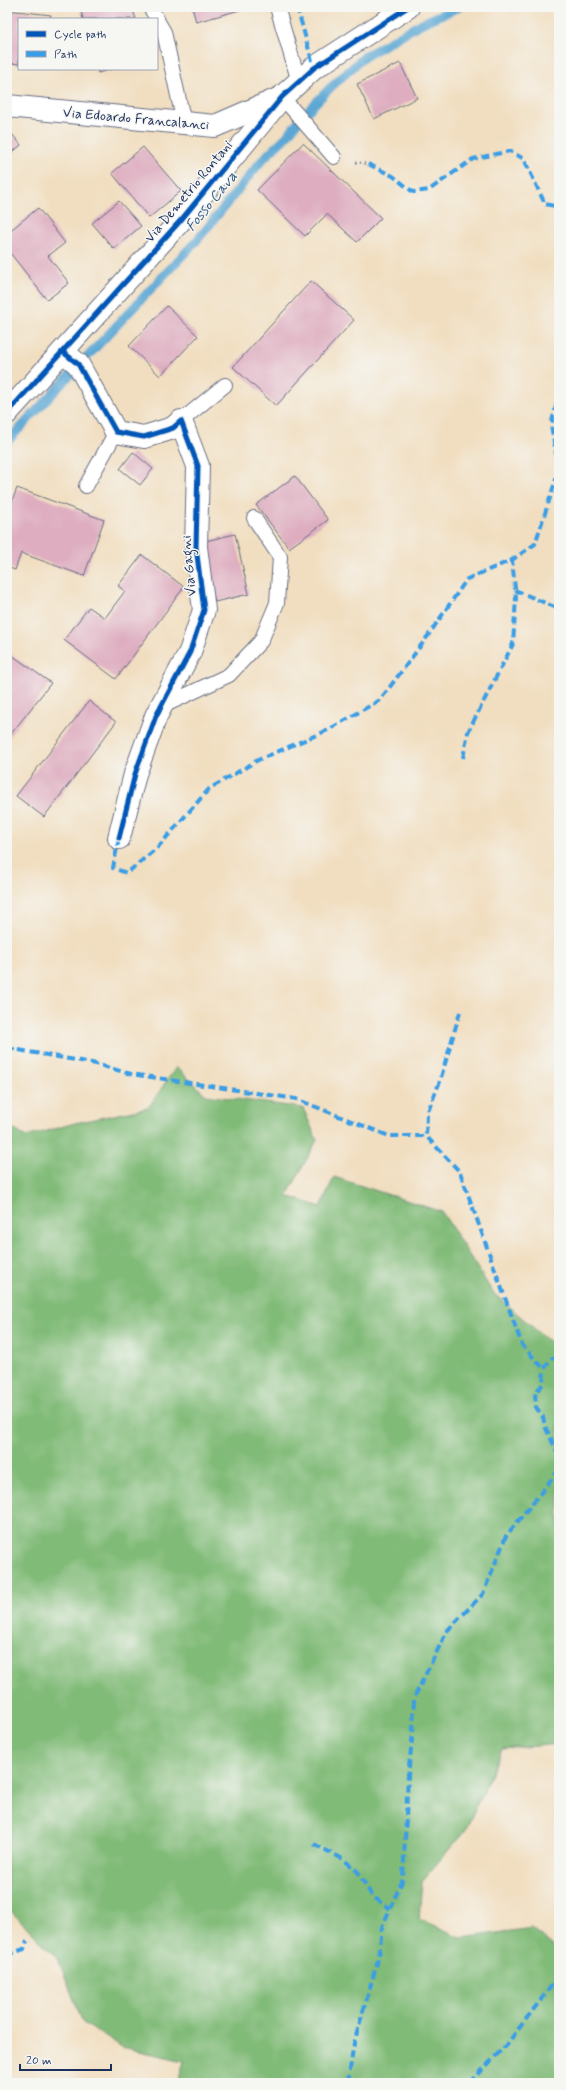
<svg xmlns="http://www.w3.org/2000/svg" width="566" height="2090" viewBox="0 0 566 2090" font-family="Mynerve,sans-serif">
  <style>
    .forest { fill: #81bb78; stroke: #4e756b }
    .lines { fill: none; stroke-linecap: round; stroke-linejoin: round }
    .stream { stroke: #5ca7d4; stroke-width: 9 }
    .building { fill: #deadc0 }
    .lane-casing { stroke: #666c80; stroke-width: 16 }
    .street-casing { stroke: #666c80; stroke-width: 24 }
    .path { stroke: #666c80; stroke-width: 2.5; stroke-dasharray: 1 3; stroke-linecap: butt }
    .lane { stroke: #fff; stroke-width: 14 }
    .street { stroke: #fff; stroke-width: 22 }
    .quiet { stroke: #3b9de6; stroke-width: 4; stroke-dasharray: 8 4; stroke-linecap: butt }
    .cycleway-casing { stroke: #f6f6f2; stroke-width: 8 }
    .cycleway { stroke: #0057b8; stroke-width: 5 }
    .labels { text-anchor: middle; stroke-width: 3; stroke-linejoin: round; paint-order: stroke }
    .street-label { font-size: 14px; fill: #1b2f5e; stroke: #f6f6f2 }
    .water-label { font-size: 15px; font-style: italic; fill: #325987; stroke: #f6f6f2 }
  </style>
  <rect width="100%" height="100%" fill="#f6f6f2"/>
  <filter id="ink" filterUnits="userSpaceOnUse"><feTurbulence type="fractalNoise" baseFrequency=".025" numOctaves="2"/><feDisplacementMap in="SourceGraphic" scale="8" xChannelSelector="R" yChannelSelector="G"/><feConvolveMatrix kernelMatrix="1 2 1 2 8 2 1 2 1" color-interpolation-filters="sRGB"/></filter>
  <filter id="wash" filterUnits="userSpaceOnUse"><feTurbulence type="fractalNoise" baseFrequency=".012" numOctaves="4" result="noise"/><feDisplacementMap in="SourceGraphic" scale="16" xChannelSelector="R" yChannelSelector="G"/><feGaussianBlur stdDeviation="0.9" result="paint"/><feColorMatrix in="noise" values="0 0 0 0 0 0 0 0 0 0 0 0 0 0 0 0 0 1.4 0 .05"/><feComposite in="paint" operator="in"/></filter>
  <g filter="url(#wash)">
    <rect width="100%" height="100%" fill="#f1dec0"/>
    <polygon class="forest" points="176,1067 206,1095 303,1108 317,1140 287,1196 321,1207 334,1177 442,1212 493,1293 550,1342 559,1346 559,1744 502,1749 465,1831 422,1881 419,1919 463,1938 531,1928 559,1951 559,2083 178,2083 184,2061 122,2047 83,2023 58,1959 7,1907 7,1125 26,1137 75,1123 148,1108"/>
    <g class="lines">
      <polyline class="stream" points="7,442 199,238 263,159 287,136 300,119 330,88 364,57 420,24 459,7"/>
    </g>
    <g id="blocks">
      <g class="building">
        <polygon points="80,7 132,7 136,19 83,19"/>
        <polygon points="192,7 239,7 240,10 196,22"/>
        <polygon points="7,10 51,15 50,19 19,19 19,64 10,63 9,77 7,77"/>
        <polygon points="400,63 417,98 374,119 357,84"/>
        <polygon points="97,69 112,69 98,73"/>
        <polygon points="7,128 21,145 7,157"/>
        <polygon points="303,143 381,218 357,242 327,214 305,236 257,190"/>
        <polygon points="143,147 181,191 149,218 112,173"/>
        <polygon points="119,201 141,226 114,249 92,223"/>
        <polygon points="38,208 65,243 48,256 69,283 47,300 7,249 7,233"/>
        <polygon points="311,281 354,320 276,406 233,367"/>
        <polygon points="167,306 198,336 160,376 129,346"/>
        <polygon points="133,452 153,469 140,485 120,469"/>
        <polygon points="295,476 328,520 289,548 256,505"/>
        <polygon points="17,488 104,520 84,576 21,553 15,570 7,567 7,515"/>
        <polygon points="235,534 249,594 215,602 201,542"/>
        <polygon points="142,555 184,587 116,679 64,640 89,607 105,618 125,591 118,586"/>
        <polygon points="9,653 51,683 7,739 7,655"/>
        <polygon points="89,701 116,722 44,817 16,796"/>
      </g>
    </g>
  </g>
  <g filter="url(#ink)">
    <use href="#blocks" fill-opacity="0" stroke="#666c80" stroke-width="1"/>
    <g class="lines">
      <defs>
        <g id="lane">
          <polyline points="150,7 157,19"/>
          <polyline points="277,7 299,82"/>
          <polyline points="157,20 164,32 184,123"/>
          <polyline points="282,97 334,157"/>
          <polyline points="181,421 225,385"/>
          <polyline points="86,486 116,432"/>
          <polyline points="161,707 229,675 261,641 277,603 280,557 254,518"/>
        </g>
        <g id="street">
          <polyline points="7,106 215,126 280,98"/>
          <polyline points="63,352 78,364 116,432 144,437 173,428 181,421 198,466 196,547 204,610 190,652 156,716 135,774 119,838"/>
          <polyline points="7,413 181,220 282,97 314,68 408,7"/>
        </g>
      </defs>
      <use href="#lane" class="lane-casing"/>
      <use href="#street" class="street-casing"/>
      <polyline class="path" points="356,162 368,164"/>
      <use href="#lane" class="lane"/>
      <use href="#street" class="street"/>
      <g class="quiet">
        <polyline points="297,7 314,68"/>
        <polyline points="368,164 393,176 413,192 429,190 473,159 510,151 524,159 545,204 559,207"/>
        <polyline points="515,590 559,609"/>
        <polyline points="463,758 468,732 513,644 516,598 512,560"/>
        <polyline points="119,838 113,868 127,873 158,847 209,789 258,760 328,730 380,700 425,640 467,579 512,560 535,544 559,470 551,425 559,395"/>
        <polyline points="460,1012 440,1081 427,1114 426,1136 460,1172 522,1345 544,1369"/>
        <polyline points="7,1048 92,1063 131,1074 296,1099 389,1136 426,1136"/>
        <polyline points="559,1358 552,1358 544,1369 543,1384 535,1393 536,1407 543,1417 545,1426 559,1456"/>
        <polyline points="314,1844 343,1859 358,1872 372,1896 390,1909"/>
        <polyline points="7,1955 24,1949 27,1941"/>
        <polyline points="348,2083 354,2043 379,1956 382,1927 403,1879 408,1775 413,1732 414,1698 447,1631 483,1594 506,1536 559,1470"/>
        <polyline points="470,2083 507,2044 559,1976"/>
      </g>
      <defs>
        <g id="cycleway">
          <polyline points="63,352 78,364 116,432 144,437 173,428 181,421 198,466 196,547 204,610 190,652 156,716 135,774 119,838"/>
          <polyline points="7,413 181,220 282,97 314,68 408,7"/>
        </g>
      </defs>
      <use href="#cycleway" class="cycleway-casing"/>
      <use href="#cycleway" class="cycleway"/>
    </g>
  </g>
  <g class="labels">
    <g class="street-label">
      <text transform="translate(136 118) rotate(5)" y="5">Via Edoardo Francalanci</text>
      <text transform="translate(188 191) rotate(-50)" y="5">Via Demetrio Rontani</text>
      <text transform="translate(188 566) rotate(-95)" y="5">Via Gagni</text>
    </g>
    <g class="water-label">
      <text transform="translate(211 201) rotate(-51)" y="5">Fosso Cava</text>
    </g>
  </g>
  <rect width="566" height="2090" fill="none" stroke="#f6f6f2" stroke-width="24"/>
  <rect x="18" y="18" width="140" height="52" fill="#f6f6f2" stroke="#9ea6b7"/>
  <rect x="26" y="31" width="20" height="6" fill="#0057b8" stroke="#9ea6b7"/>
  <text x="54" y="38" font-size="12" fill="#1b2f5e">Cycle path</text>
  <rect x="26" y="51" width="20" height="6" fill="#3b9de6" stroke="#9ea6b7"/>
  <text x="54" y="58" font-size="12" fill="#1b2f5e">Path</text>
  <path d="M20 2064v6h91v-6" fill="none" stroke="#1b2f5e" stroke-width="2"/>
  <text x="26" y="2064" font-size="12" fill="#1b2f5e" stroke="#f6f6f2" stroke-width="3" paint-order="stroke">20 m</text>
</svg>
